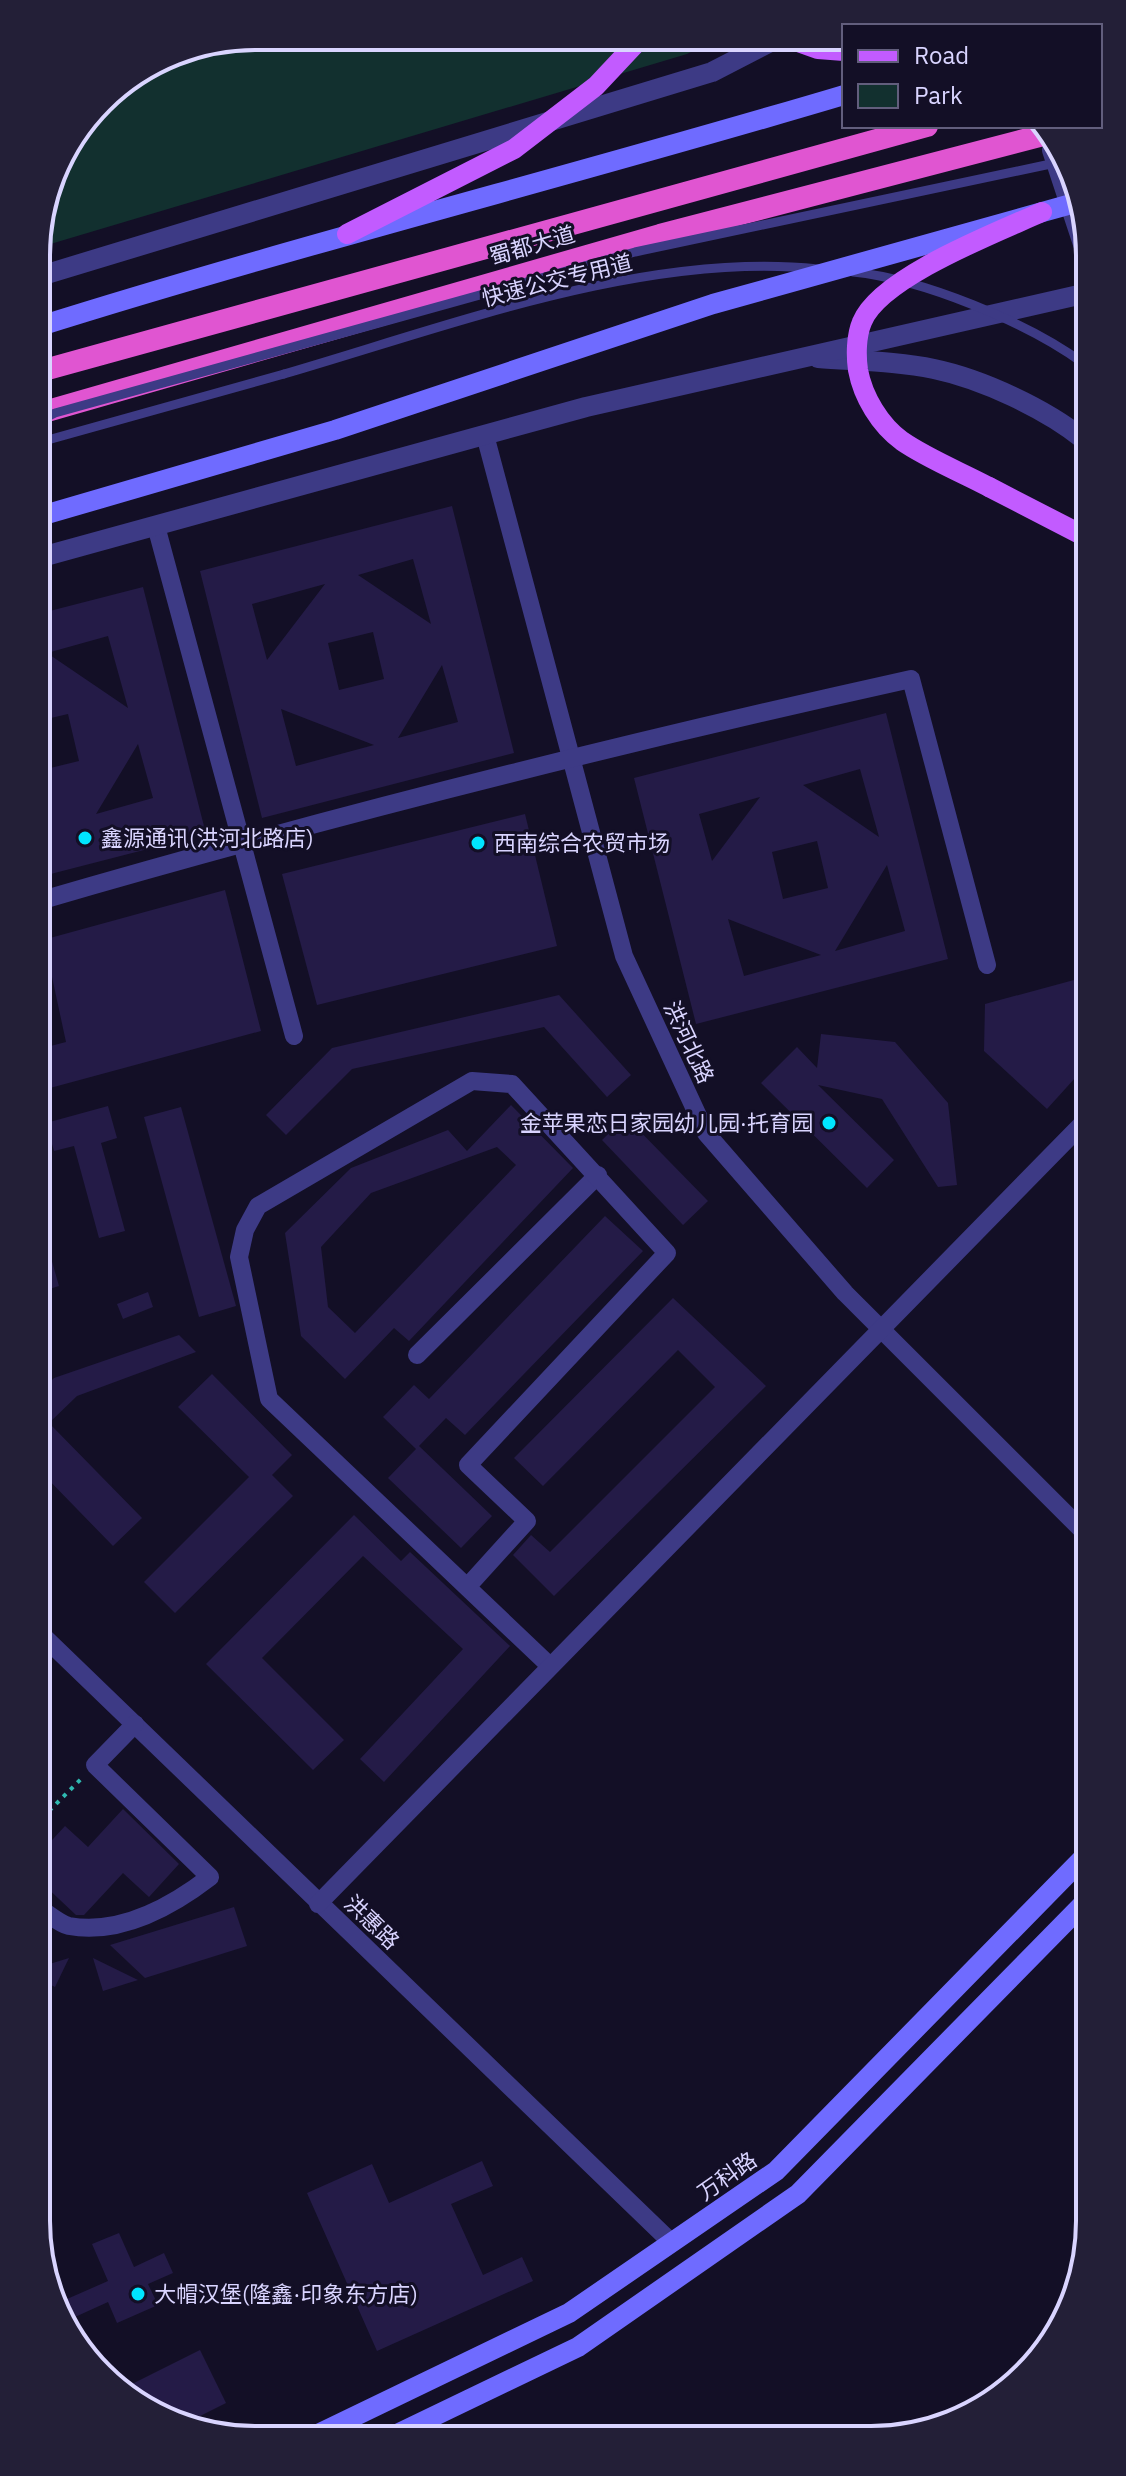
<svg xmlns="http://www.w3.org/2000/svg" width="1126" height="2476" viewBox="0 0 1126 2476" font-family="'IBM Plex Sans','Noto Sans SC',sans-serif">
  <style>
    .green { fill: #12302f }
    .building { fill: #241b47; fill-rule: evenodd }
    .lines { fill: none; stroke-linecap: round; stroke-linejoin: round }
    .path { stroke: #2fb8b0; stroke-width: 4; stroke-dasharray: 4 6; stroke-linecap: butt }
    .service { stroke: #3d3a85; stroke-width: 9 }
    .minor { stroke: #3d3a85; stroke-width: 18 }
    .tertiary { stroke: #3d3a85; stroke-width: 20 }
    .secondary { stroke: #6f6bff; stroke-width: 20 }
    .primary { stroke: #c25bff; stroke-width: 20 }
    .trunk { stroke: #e055d1; stroke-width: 22 }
    .service-bridge { stroke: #3d3a85; stroke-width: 9 }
    .secondary-bridge { stroke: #6f6bff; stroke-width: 20 }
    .primary-bridge { stroke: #c25bff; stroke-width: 20 }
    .poi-dot { fill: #00e5ff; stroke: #130f26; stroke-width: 3 }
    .labels { text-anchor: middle; stroke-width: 6; stroke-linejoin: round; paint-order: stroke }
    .street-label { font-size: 22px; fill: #d9d4ff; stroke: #130f26 }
    .poi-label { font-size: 22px; fill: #d9d4ff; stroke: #130f26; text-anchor: start }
    .rim { fill: none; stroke: #d9d4ff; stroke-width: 4 }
  </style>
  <rect width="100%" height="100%" fill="#130f26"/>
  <polygon class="green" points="255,36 716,39 687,54 37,248 58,159 110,91 172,53"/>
  <g class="building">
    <path d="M452,506L514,753L262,818L200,571ZM413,559L431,624L358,575ZM325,584L267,660L252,604ZM373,632L384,679L339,690L328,643ZM442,665L458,722L398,738ZM281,709L374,745L296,766Z"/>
    <path d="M143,587L206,834L39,877L38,771L79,761L68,714L38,721V614ZM108,636L128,708L47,653ZM138,744L153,798L96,814Z"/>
    <path d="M886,713L948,959L696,1024L634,778ZM860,769L879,837L803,785ZM760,797L712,861L699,814ZM817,841L828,888L783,899L772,852ZM887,865L905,931L835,951ZM728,919L821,955L744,976Z"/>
    <polygon points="525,814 557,946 317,1005 282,874"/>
    <polygon points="225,890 261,1031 39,1091 39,1049 66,1042 52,977 39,980 39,941"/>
    <polygon points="1085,977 1085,1067 1047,1109 984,1051 985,1004"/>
    <polygon points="559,995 631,1075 607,1097 544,1027 352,1069 286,1135 266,1115 332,1048"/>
    <polygon points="821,1034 895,1042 948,1103 957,1185 938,1187 882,1099 818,1085 894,1160 867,1188 761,1083 797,1047 817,1068"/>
    <path d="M511,1105L573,1168L409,1341L394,1328L345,1379L301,1336L285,1233L351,1168L448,1130L467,1151ZM497,1147L516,1165L355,1333L328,1307L321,1247L371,1193Z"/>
    <polygon points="108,1106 117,1138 101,1143 125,1231 99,1238 74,1146 54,1151 46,1123"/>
    <polygon points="181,1107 236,1306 199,1317 144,1117"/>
    <polygon points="626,1117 708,1201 683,1225 602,1140"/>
    <polygon points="605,1216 643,1251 465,1435 446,1418 419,1446 492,1516 461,1548 388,1478 416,1449 383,1417 414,1385 429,1399"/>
    <polygon points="45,1237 59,1286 40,1292 40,1238"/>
    <polygon points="148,1292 153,1307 123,1319 117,1304"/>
    <polygon points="673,1298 766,1386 554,1596 513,1555 531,1535 550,1552 715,1387 678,1350 543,1486 514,1458"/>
    <polygon points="179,1335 196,1352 77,1396 49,1423 142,1518 113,1546 41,1472 41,1391 54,1378"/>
    <polygon points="212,1374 292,1455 272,1475 293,1496 175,1613 144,1582 249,1477 178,1407"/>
    <polygon points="354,1515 401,1561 410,1552 510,1646 384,1782 360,1759 463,1649 363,1556 262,1658 344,1740 313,1770 206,1664"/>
    <polygon points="123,1809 179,1864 149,1897 123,1873 84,1915 76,1915 42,1883 42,1851 65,1826 88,1847"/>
    <polygon points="234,1907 247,1946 145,1978 110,1945"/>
    <polygon points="69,1958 55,1987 43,1981 43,1966"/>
    <polygon points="93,1958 138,1980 103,1991"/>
    <polygon points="482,2161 493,2186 451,2204 483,2275 522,2257 533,2281 377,2351 307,2193 372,2164 389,2203"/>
    <polygon points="119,2233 134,2267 164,2253 173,2273 148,2284 158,2305 117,2323 108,2302 75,2317 67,2299 108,2281 92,2244"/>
    <polygon points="200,2350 226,2403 186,2423 120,2390"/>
  </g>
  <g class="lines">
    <polyline class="path" points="42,1818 82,1778"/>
    <polyline class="service" points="37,443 284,374"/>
    <g class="minor">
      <polyline points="485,435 624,956 706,1133 845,1293 1087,1535"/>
      <polyline points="156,526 294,1036"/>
      <path d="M39,901C327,817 618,744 911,679L987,965"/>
      <polyline points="417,1355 598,1175"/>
      <polyline points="468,1586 527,1521 468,1465 667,1253 512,1084 472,1081 258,1206 245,1230 239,1257 269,1399 550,1666"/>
      <polyline points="41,1634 672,2243"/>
      <polyline points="318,1904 1086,1120"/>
      <path d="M42,1910C50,1915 60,1924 69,1926C120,1935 171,1907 210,1877L95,1765L135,1724"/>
    </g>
    <g class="tertiary">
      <polyline points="1052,150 1083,244"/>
      <polyline points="37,277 712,72 776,39"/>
      <path d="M818,358C856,361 897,361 934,369C982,379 1046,409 1083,439"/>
      <polyline points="38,558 586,407 1083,294"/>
    </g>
    <g class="secondary">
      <path d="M37,327C304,243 576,175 844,95"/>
      <polyline points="316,2435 569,2313 776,2171 1088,1853"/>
      <polyline points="395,2435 578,2347 798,2194 1088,1899"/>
    </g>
    <g class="primary">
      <polyline points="790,39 818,49 844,51"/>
      <polyline points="989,487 1084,536"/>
    </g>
    <g class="trunk">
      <polyline points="37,372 927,126"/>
      <polyline points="37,414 660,235 1043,135"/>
    </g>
    <g class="service-bridge">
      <path d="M853,272C922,279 1027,322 1083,363"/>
      <path d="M284,374C449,326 646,251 818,269"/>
      <polyline points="37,422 55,413 635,252 1060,162"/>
    </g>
    <polyline class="secondary-bridge" points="37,517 335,430 713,304 1082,201"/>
    <g class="primary-bridge">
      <polyline points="347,234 514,149 596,86 641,38"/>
      <path d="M989,487C961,472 928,459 902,441C880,425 863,397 858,370C856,356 856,336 862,322C880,277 998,232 1042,212"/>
    </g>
  </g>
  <g class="poi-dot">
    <circle cx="85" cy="838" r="8"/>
    <circle cx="478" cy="843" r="8"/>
    <circle cx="829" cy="1123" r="8"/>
    <circle cx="138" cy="2294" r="8"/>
  </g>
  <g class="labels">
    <g class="street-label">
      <text transform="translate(532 245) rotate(-16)" y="8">蜀都大道</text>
      <text transform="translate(557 280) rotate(-14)" y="8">快速公交专用道</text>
      <text transform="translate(689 1042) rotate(65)" y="8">洪河北路</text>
      <text transform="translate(372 1922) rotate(44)" y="8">洪惠路</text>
      <text transform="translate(727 2176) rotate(-35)" y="8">万科路</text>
    </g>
    <g class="poi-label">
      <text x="101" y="846">鑫源通讯(洪河北路店)</text>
      <text x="494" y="851">西南综合农贸市场</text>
      <text x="813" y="1131" text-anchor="end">金苹果恋日家园幼儿园·托育园</text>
      <text x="154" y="2302">大帽汉堡(隆鑫·印象东方店)</text>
    </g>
  </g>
  <path d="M0 0H1126V2476H0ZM255 50H871A205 205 0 0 1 1076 255V2221A205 205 0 0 1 871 2426H255A205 205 0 0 1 50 2221V255A205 205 0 0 1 255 50Z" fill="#231f37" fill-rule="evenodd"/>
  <path class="rim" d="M255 50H871A205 205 0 0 1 1076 255V2221A205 205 0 0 1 871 2426H255A205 205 0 0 1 50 2221V255A205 205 0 0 1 255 50Z"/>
  <rect x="842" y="24" width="260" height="104" fill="#130f26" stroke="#625e7d" stroke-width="2"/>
  <rect x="858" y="50" width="40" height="12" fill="#c25bff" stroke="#625e7d" stroke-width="2"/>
  <text x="914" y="64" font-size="24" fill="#d9d4ff">Road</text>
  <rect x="858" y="84" width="40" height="24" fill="#12302f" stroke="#625e7d" stroke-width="2"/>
  <text x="914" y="104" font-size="24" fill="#d9d4ff">Park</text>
</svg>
